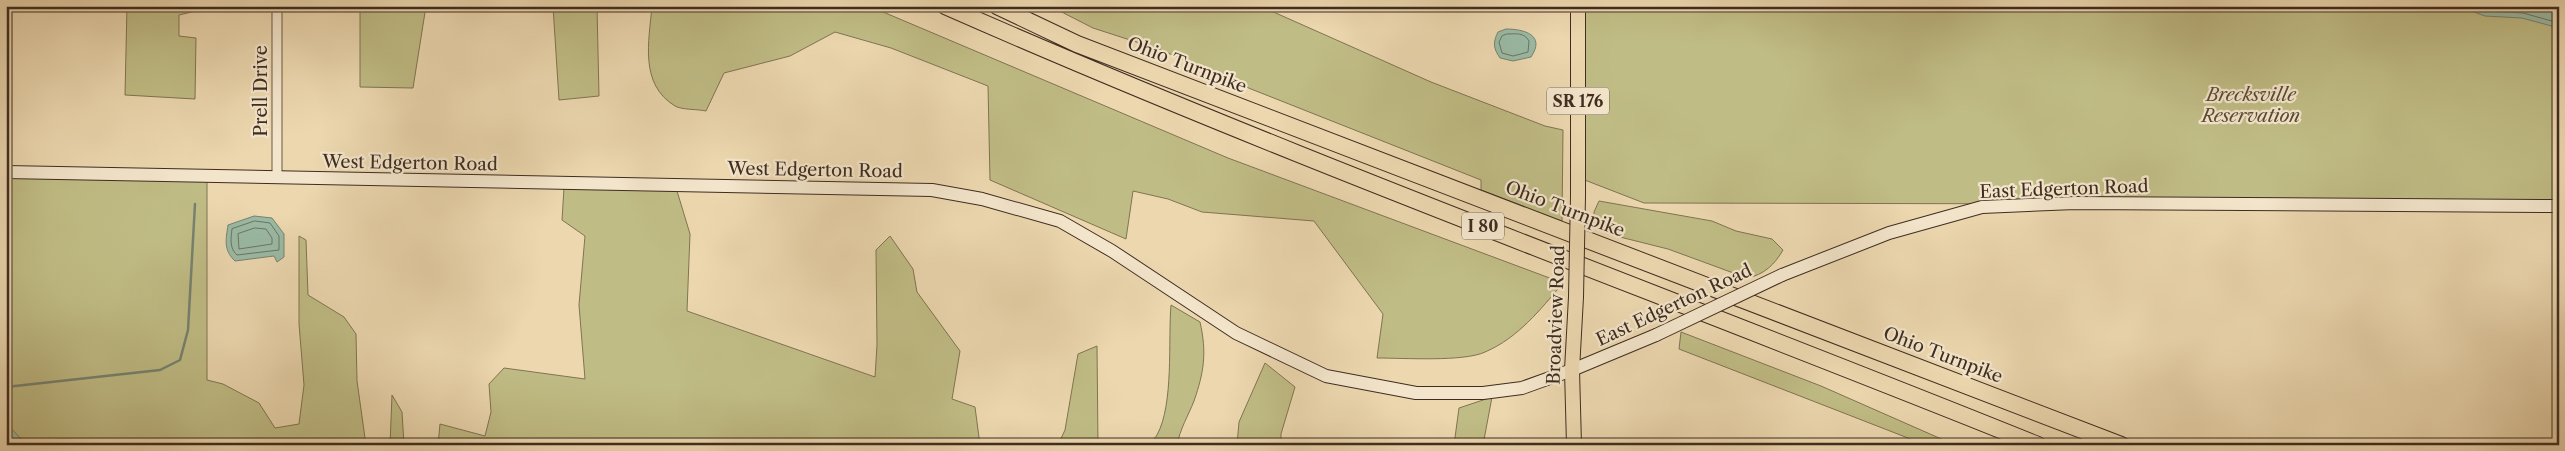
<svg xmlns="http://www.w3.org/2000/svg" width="2565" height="451" viewBox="0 0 2565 451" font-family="'Libre Caslon Text',serif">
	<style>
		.green { fill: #c0bc85; stroke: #807453 }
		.water { fill: #9abaa5; stroke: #768270 }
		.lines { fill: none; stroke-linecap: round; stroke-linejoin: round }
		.shore { stroke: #6c7463; stroke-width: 1 }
		.stream { stroke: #768270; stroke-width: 2.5 }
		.street-casing { stroke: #6a5844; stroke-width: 11 }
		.secondary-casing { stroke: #3f2d21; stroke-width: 14 }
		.primary-casing { stroke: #3f2d21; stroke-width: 16 }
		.highway-casing { stroke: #3f2d21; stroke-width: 18 }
		.street { stroke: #f3e5cb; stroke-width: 9 }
		.secondary { stroke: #f3e5cb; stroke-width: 12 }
		.primary { stroke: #ecd7af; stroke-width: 14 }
		.highway { stroke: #ecd7af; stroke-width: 16 }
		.secondary-bridge-casing { stroke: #3f2d21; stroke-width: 14; stroke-linecap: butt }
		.primary-bridge-casing { stroke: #3f2d21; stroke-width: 16; stroke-linecap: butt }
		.secondary-bridge { stroke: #f3e5cb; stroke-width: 12 }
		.primary-bridge { stroke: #ecd7af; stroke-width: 14 }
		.labels { text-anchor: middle; stroke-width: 4.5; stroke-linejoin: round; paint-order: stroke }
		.shield { fill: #f3e5cb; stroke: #756454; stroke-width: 1 }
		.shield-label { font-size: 16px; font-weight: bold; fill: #3f2d21 }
		.street-label { font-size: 18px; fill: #3f2d21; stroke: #f3e5cb }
		.park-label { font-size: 18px; font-style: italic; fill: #594a35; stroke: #f3e5cb }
	</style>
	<rect width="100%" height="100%" fill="#ecd7af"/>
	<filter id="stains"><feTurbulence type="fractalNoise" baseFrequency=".004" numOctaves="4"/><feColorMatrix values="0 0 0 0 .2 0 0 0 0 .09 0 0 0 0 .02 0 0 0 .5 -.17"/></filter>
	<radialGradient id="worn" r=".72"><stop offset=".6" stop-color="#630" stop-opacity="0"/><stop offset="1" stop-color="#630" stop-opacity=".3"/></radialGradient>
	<!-- green -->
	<path class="green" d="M127 6H199L200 10 179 15V36L196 38 195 99 125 95Z
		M360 6H426L413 88 360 87Z
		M553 6H597L599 96 559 100Z
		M652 6H869L1228 158 1563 283C1540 310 1518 338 1485 352 1464 362 1403 358 1377 358L1383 314 1314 221 1202 212 1168 199 1133 191 1126 239 990 180 988 86 891 48 835 32 790 56 724 73 706 111C697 109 682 110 675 106 639 84 649 41 652 6Z
		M1050 6H1260L1431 82 1545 126 1563 130 1562 221 1481 190V180L1251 89 1161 50 1093 28Z
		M1578 6H2559V205L1644 203 1577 177Z
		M6 177 207 179V380L223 384 259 403 275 428 299 424 304 385 299 324V236L306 240 308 295 344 317 356 334 357 381 366 445H6Z
		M564 188 677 191 690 234 687 311 875 377 877 345 876 250 890 236 913 269 917 292 960 351 952 399 975 407 980 445H438L440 424 485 436 491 412 489 384 504 368 585 379 579 305 585 236 562 220Z
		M1599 201 1712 221 1736 231 1772 239 1783 250C1775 264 1764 275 1747 278L1668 249 1620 237 1595 225 1594 212Z
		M1171 305 1200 322C1207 353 1204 372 1194 401 1188 416 1180 429 1177 445H1146C1150 442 1155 439 1157 435 1174 404 1168 340 1171 305Z
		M1681 332 1821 386 1955 445H1926L1679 349Z
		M1097 346 1098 445H1058L1065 430 1078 354Z
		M1265 363 1295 387 1281 434V445H1237L1239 422Z
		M392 395 402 412 404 445H390Z
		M1492 397 1483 445H1454L1459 408Z"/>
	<!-- water -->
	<path class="water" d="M2470 6H2559V28L2522 18 2485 16 2474 12Z
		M1506 29C1524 29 1546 35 1531 57L1513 61 1500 58C1493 48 1493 42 1498 32Z
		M254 216 272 218 284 234V257L277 262 274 256 235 261C223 250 226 239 228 225Z
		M6 423 26 444C51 442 64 433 90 445H6Z"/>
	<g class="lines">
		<!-- shore -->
		<path class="shore" d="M2476 6 2486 11 2523 13 2559 23
			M1507 34C1516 34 1524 32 1529 41L1528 52 1513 56 1502 53 1499 42 1502 36Z
			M255 221 270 223 279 236V250L237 255C229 248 231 238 232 229Z
			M255 228 266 229 272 238V244L239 249 238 234Z"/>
		<!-- stream -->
		<path class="stream" d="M6 387 160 370 180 360 188 330 195 204"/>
		<defs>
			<path id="street" d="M277 176V6"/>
			<path id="secondary" d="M6 172 932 190 982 199 1060 221 1112 251 1236 333 1326 376 1416 393H1483L1522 388 1572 370 1656 335
				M1782 275 1889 233 1982 207 2075 203 2559 206"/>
			<path id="primary" d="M1578 6V196
				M1574 445 1572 370 1576 297"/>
			<path id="highway" d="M945 6C1304 164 1674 298 2038 445
				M997 6 1077 44 2121 445"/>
		</defs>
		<!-- street casing -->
		<use href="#street" class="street-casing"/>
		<!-- secondary casing -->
		<use href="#secondary" class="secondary-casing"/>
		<!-- primary casing -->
		<use href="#primary" class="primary-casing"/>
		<!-- highway casing -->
		<use href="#highway" class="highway-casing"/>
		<!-- street -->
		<use href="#street" class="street"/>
		<!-- secondary -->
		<use href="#secondary" class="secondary"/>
		<!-- primary -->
		<use href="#primary" class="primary"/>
		<!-- highway -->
		<use href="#highway" class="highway"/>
		<defs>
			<path id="secondary-bridge" d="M1656 335 1782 275"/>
			<path id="primary-bridge" d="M1576 297 1578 196"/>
		</defs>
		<!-- secondary-bridge casing -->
		<use href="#secondary-bridge" class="secondary-bridge-casing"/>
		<!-- primary-bridge casing -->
		<use href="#primary-bridge" class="primary-bridge-casing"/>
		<!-- secondary-bridge -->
		<use href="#secondary-bridge" class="secondary-bridge"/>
		<!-- primary-bridge -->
		<use href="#primary-bridge" class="primary-bridge"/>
	</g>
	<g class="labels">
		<!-- shield labels -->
		<g class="shield">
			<rect x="1547" y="87.5" width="62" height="27" rx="4"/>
			<rect x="1462" y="212.5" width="42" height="27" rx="4"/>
		</g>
		<g class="shield-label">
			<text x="1578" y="107">SR 176</text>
			<text x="1483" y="232">I 80</text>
		</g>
		<!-- street labels -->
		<g class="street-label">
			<text transform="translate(1187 65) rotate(21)" y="6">Ohio Turnpike</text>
			<text transform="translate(261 91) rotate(-90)" y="6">Prell Drive</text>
			<text transform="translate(410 163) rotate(1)" y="6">West Edgerton Road</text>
			<text transform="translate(815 170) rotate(1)" y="6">West Edgerton Road</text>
			<text transform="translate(2064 189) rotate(-2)" y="6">East Edgerton Road</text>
			<text transform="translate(1565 209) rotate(21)" y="6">Ohio Turnpike</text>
			<text transform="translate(1674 305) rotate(-25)" y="6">East Edgerton Road</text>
			<text transform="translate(1556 315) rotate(-88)" y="6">Broadview Road</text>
			<text transform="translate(1943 355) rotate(21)" y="6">Ohio Turnpike</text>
		</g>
		<!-- park labels -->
		<g class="park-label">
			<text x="2251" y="101">Brecksville<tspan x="2251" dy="21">Reservation</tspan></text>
		</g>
	</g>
	<!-- margin -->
	<rect width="2565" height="451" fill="none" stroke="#ecd7af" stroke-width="25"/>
	<rect x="8" y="8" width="2550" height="436" fill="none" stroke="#3f2d21" stroke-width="2.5"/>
	<rect x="12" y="12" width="2540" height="426" fill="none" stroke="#3f2d21"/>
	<rect width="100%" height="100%" filter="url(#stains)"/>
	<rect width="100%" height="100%" fill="url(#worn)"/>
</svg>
